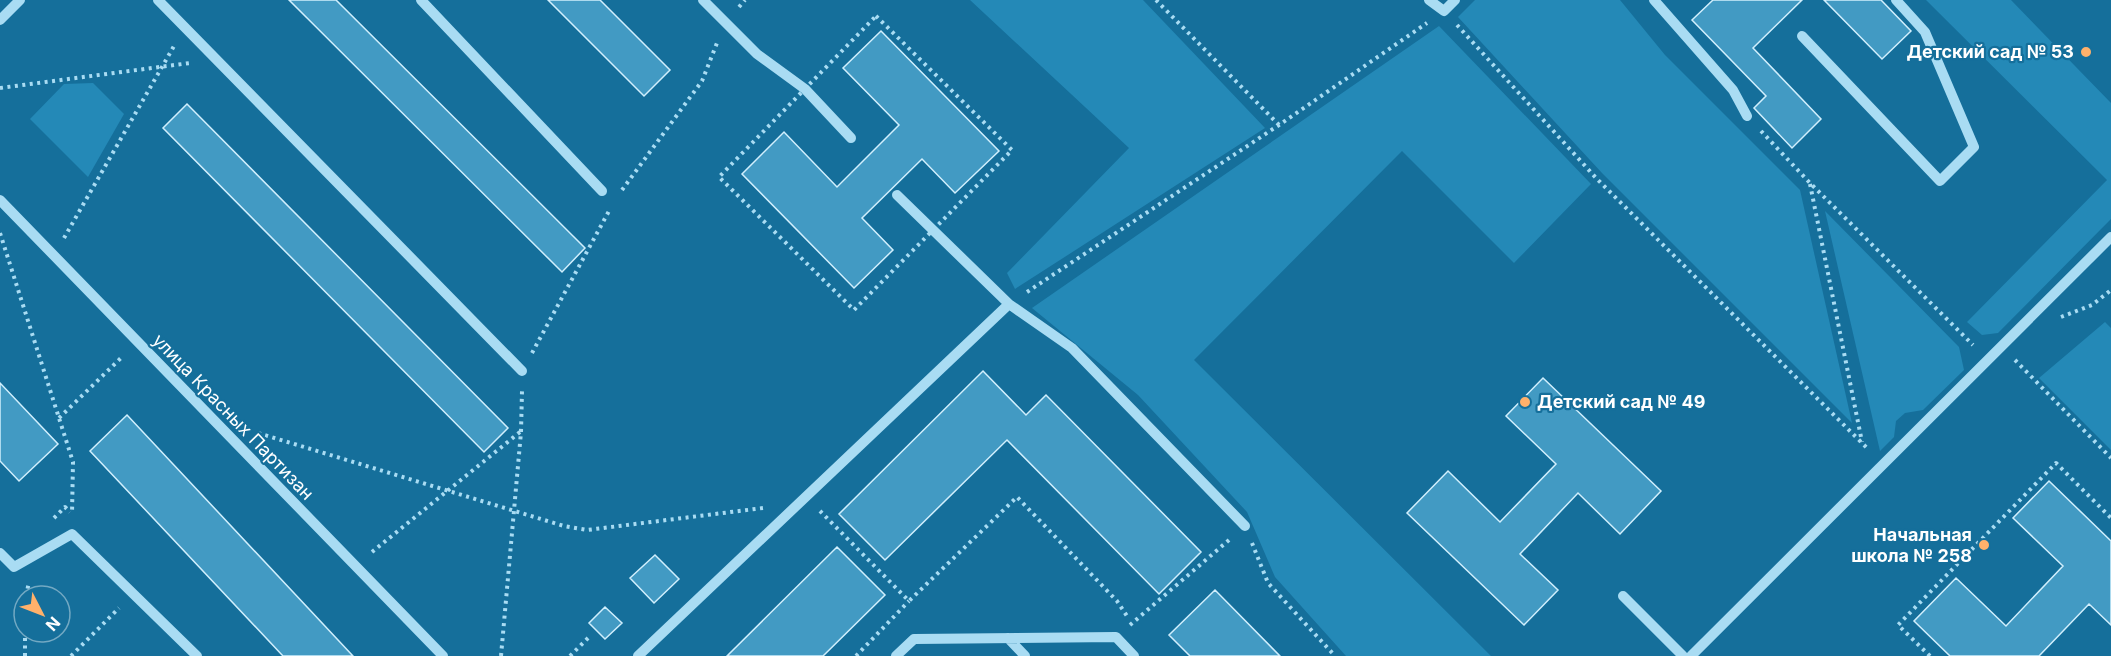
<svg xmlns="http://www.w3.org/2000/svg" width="2111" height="656" viewBox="0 0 2111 656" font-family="Inter,sans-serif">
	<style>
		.green { fill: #2489b7 }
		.building { fill: #429ac3; stroke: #d1effd; stroke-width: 1.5 }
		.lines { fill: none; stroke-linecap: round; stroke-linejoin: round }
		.path { stroke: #a9dcf3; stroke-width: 4; stroke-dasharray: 3 4.5; stroke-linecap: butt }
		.minor { stroke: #a9dcf3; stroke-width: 10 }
		.poi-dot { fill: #ffb16b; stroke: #156f9b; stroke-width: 2 }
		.labels { text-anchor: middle; stroke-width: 4.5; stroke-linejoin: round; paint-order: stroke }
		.poi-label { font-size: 18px; font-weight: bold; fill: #fff; stroke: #156f9b; text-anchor: end }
		.street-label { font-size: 18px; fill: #fff; stroke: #156f9b }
	</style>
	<rect width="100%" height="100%" fill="#156f9b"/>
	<!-- green -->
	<path class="green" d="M970 0H1143L1265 128 1015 289 1007 273 1129 148Z
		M1475 0H1620L1665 55 1800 190 1852 423 1602 173 1458 17Z
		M1926 0H2011L2111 103V219L1998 333 1982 335 1967 322 2107 180Z
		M1439 26 1591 184 1514 263 1402 151 1194 360 1491 656H1346L1275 577 1247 512 1138 395 1032 308Z
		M93 83 124 114 88 177 30 119 64 84Z
		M1825 211 1959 347 1964 370 1923 410 1905 413 1896 421 1894 437 1880 451Z
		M2105 322 2111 328V450L2039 378Z"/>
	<!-- building -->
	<path class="building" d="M289 0H336L585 248 562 272Z
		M548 0H600L670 70 644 96Z
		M1713 0H1802L1753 48 1821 119 1792 148 1754 108 1766 96 1692 20Z
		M1824 0H1881L1911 31 1882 59Z
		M881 31 999 151 955 193 922 159 862 218 893 250 854 288 742 174 784 132 837 187 899 125 843 68Z
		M187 104 508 428 484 452 163 128Z
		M983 371 1026 415 1046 395 1201 552 1159 594 1007 440 885 560 839 514Z
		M1543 378 1661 491 1620 534 1578 493 1520 554 1558 590 1524 625 1407 513 1448 471 1500 522 1556 464 1506 416Z
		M0 383 58 444 19 481 0 461Z
		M127 415 353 656H283L90 451Z
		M2049 481 2111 541V625L2089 604 2039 656H1950L1914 621 1956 578 2006 626 2063 566 2013 518Z
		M837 547 885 595 823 656H727Z
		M655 555 679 579 654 603 630 578Z
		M1215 590 1280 656H1190L1169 635Z
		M605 607 622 623 605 639 589 623Z"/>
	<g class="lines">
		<!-- path -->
		<path class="path" d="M1156 0 1279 125
			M739 7 745 0
			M876 16 1012 150 854 310 719 177Z
			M1457 25 1597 179 1869 450
			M0 88 190 63
			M1761 131 1809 182 1973 345
			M1810 184 1862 442
			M622 190 702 81 717 43
			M0 233 73 462 72 514
			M64 238 174 46
			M1027 292 1279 125 1427 23
			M2061 317 2092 305 2111 290
			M532 353 609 211
			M2015 360 2111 458
			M59 418 123 356
			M258 433 564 526 587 530 763 508
			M820 511 909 601 1017 497 1117 601 1129 619
			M54 518 65 507 70 512
			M1252 543 1268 583 1335 656
			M372 552 520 432
			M26 596 29 582
			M1130 625 1229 540
			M25 656V632
			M71 656 119 608
			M501 656 521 432 522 391
			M570 656 589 637
			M856 656 909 601
			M1930 656 1898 625 2056 463 2111 518"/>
		<!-- minor -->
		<path class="minor" d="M158 0 522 371
			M421 0 602 191
			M703 0 757 54 805 89 851 138
			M1429 0 1444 11 1455 0
			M1654 0 1733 90 1747 116
			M0 20 20 0
			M1802 36 1940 181 1974 147 1925 32 1896 0
			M897 195 1009 304 1072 348 1245 526
			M0 200 443 656
			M0 553 14 567 72 534 197 656
			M1623 596 1683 656
			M1008 638 1025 656
			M638 656 1009 304
			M896 656 914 639 1116 637 1134 656
			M1691 656 2111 237"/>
	</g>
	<!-- markers -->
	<g class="poi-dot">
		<circle cx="2086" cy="52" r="6"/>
		<circle cx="1525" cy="402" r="6"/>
		<circle cx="1984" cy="545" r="6"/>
	</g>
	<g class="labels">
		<!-- poi labels -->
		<g class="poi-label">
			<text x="2074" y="58">Детский сад № 53</text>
			<text x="1537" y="408" text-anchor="start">Детский сад № 49</text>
			<text x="1972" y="541">Начальная<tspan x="1972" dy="21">школа № 258</tspan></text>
		</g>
		<!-- street labels -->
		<g class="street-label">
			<text transform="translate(233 417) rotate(46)" y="6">улица Красных Партизан</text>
		</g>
	</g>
	<!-- north arrow -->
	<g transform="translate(42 614) rotate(132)"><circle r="28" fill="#156f9b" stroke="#73a9c3" stroke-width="1.5"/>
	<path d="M0-4.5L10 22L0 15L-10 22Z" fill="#ffb16b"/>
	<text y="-9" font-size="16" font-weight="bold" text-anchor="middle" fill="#ffffff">N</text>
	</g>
</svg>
